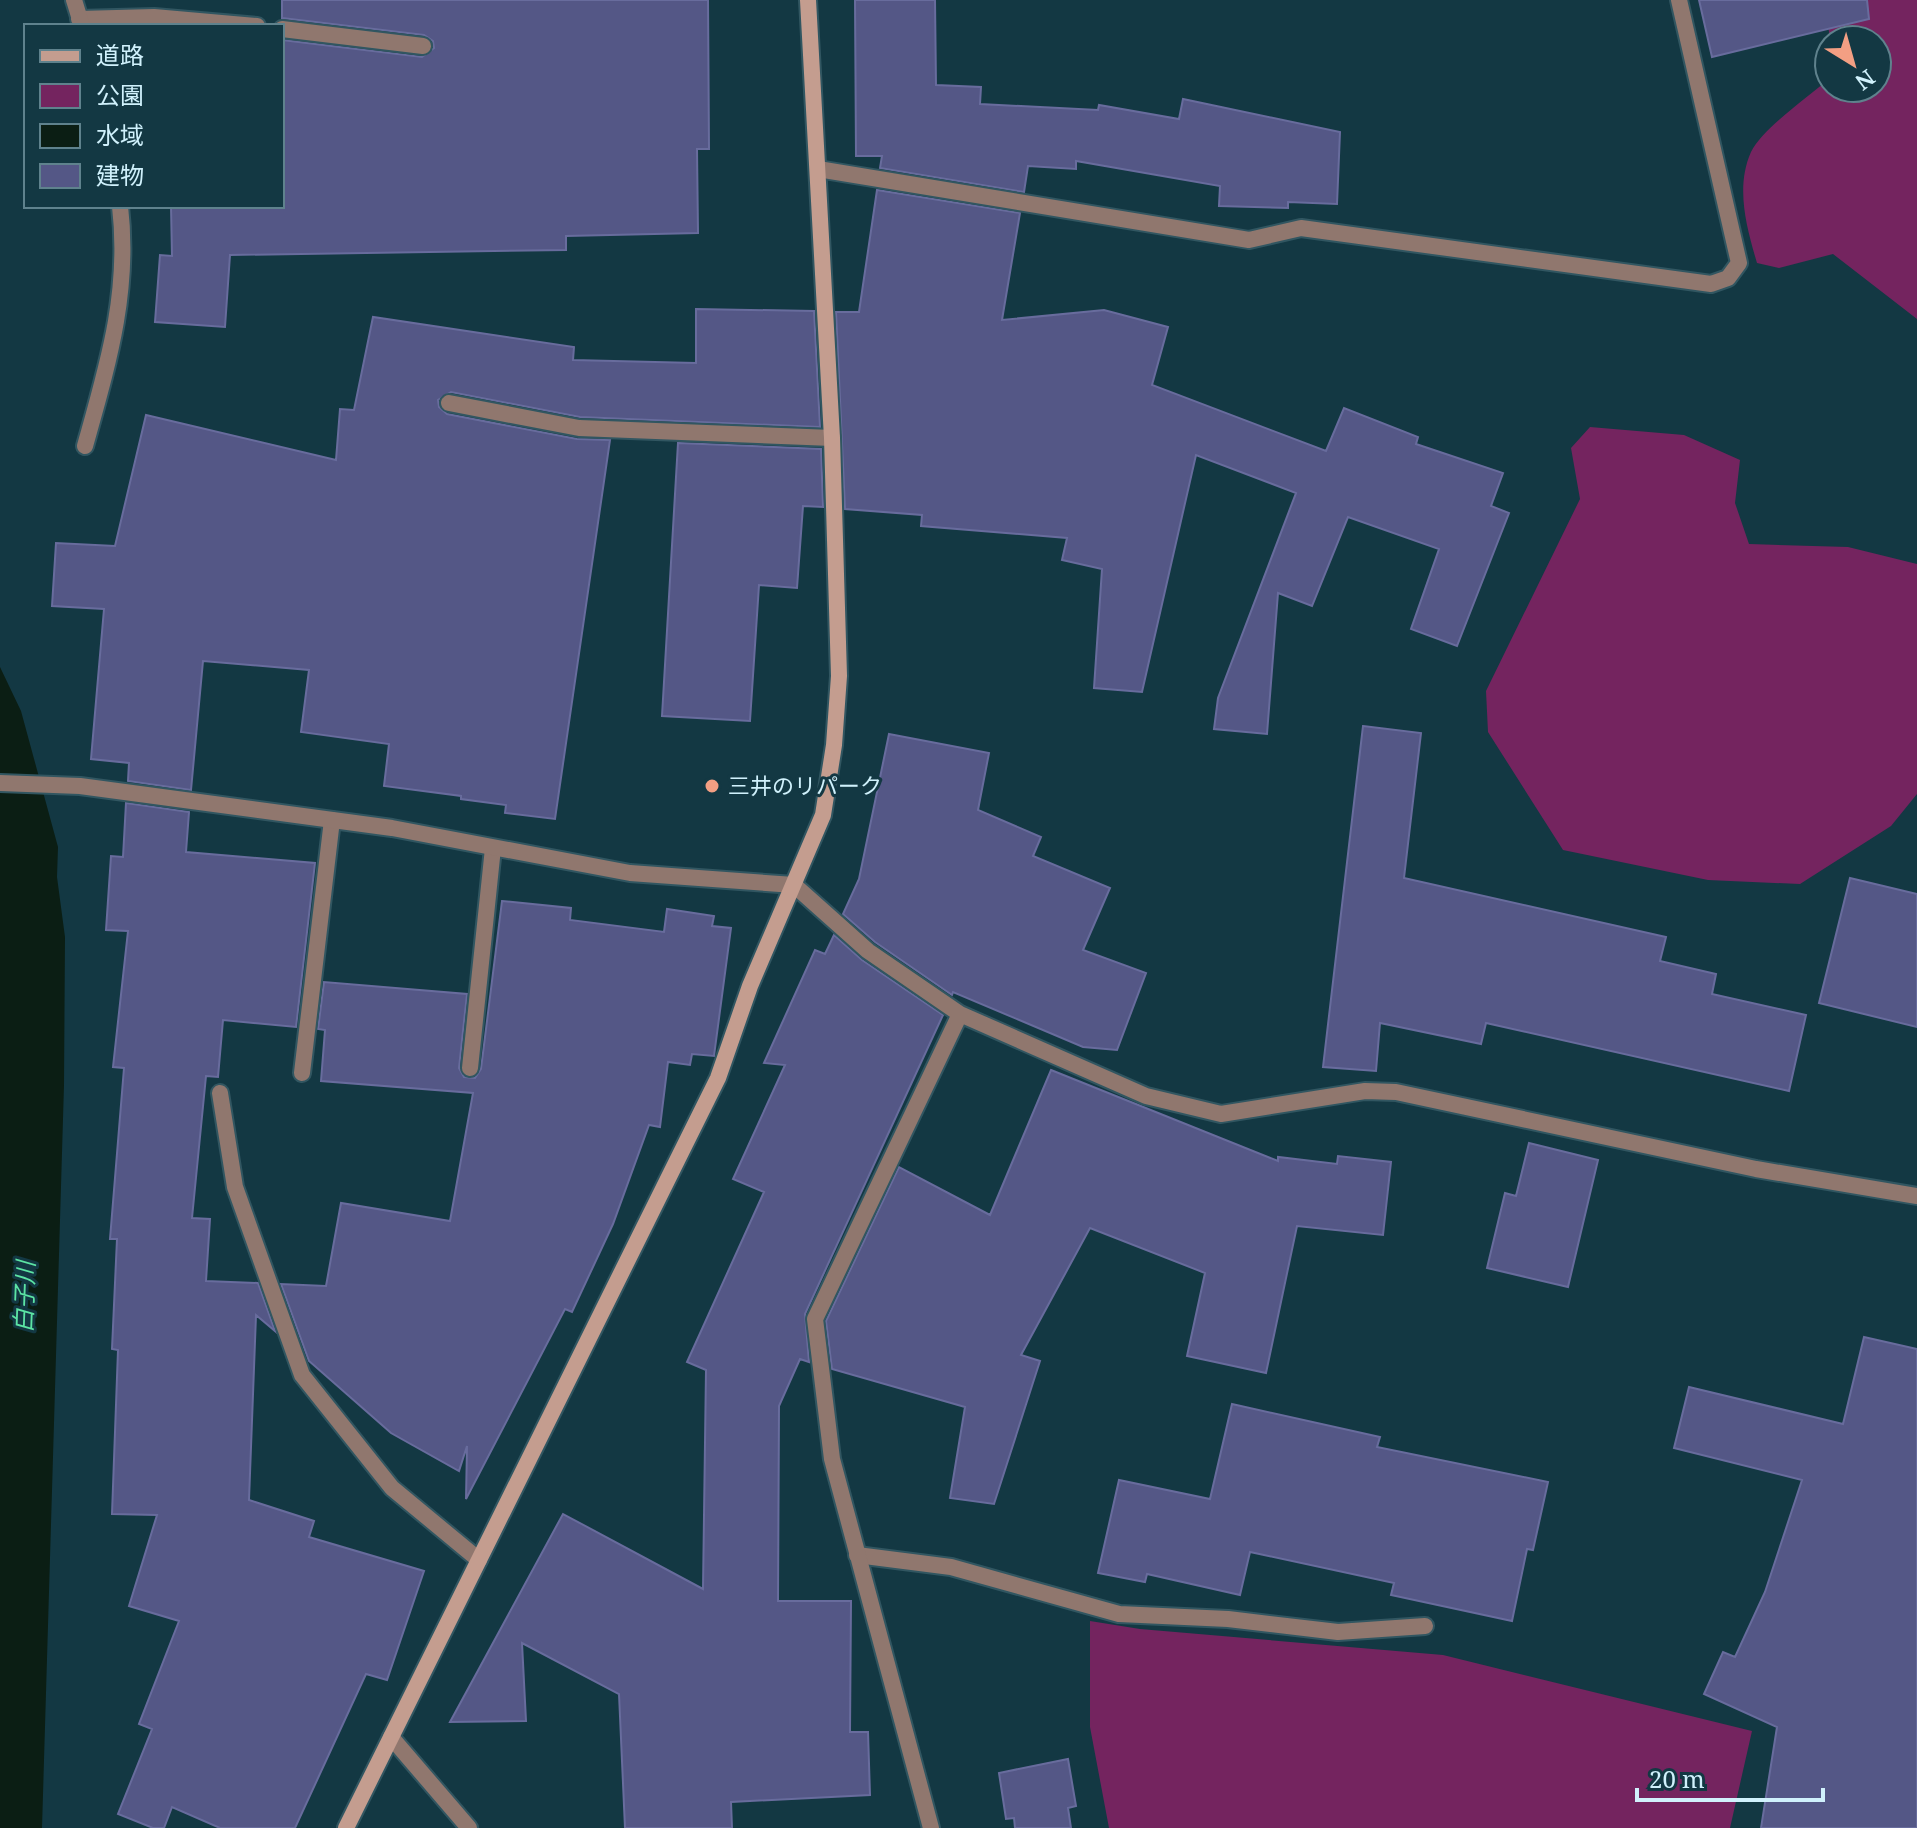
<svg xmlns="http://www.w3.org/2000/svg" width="1917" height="1828" viewBox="0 0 1917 1828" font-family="'Noto Serif','Noto Sans JP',serif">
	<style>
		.green { fill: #74245f }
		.water { fill: #0b1e14 }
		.building { fill: #545786; stroke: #686c9d; stroke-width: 2 }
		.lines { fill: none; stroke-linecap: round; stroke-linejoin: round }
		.lane-casing { stroke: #315661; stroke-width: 20 }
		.street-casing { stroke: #315661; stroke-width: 20 }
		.secondary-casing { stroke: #315661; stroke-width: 20 }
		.lane { stroke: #90776e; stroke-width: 16 }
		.street { stroke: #90776e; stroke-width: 16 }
		.secondary { stroke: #c49d8f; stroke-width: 16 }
		.poi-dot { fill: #f39f83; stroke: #133843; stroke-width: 3 }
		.labels { text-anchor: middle; stroke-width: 6; stroke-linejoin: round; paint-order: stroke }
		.poi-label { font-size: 22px; fill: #d0f1fc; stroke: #133843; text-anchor: start }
		.water-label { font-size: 24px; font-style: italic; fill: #5ce4a4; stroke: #133843 }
	</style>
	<rect width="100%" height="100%" fill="#133843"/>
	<!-- green -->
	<path class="green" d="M1825 0H1917V319L1833 254 1779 268 1757 263C1747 229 1735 188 1751 152 1762 129 1808 97 1829 79V88H1877V40H1830Z
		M1590 427 1684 435 1740 460 1735 503 1749 544 1848 547 1917 564V794L1891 826 1800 884 1708 880 1563 850 1488 732 1486 691 1580 499 1571 448Z
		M1090 1621 1140 1629 1443 1655 1752 1731 1730 1828H1109L1090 1727Z"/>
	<!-- water -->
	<path class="water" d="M0 667 21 711 58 847 57 877 65 937 64 1085 42 1828H0Z"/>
	<!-- building -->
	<path class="building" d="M282 0H708L709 149H697L698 233 566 236V250L230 255 225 327 155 322 160 255 172 256 171 206H282V40L422 57 434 48 433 41 424 35 282 18Z
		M855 0H935L936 85 981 87 980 104 1098 110 1099 105 1179 119 1183 99 1340 132 1337 204 1288 202V208L1219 206 1220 186 1076 161V169L1028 166 1024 192 880 168 882 156H856Z
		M1699 0H1867L1869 19 1712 57Z
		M877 190 1020 213 1002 320 1104 310 1168 327 1152 385 1326 451 1344 408 1418 437 1416 444 1503 473 1491 506 1509 513 1457 646 1411 629 1439 549 1348 517 1312 606 1278 593 1267 734 1214 729 1218 698 1296 493 1196 455 1142 692 1094 688 1102 569 1062 560 1067 538 921 526 922 515 845 509 836 312H859Z
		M696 309 814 311 820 427 580 417 451 392 438 400 439 407 447 414 577 439 610 440 555 819 505 813 506 805 461 799V796L384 786 389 744 301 732 309 670 203 661 191 790 128 781 129 763 91 759 104 609 52 606 56 543 115 546 146 415 336 460 340 409 354 410 373 317 574 347 573 360 696 363Z
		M678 443 821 449 823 507 803 506 797 588 759 585 750 721 662 716Z
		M1363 726 1421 733 1404 878 1666 937 1660 961 1716 974 1712 994 1806 1015 1789 1091 1486 1023 1481 1044 1380 1023 1376 1071 1323 1067Z
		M889 734 989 753 978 810 1041 837 1033 856 1110 888 1083 950 1146 973 1117 1050 1083 1047 953 992 952 995 875 942 843 914 859 879Z
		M126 803 189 812 186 852 315 863 296 1027 223 1020 218 1077 206 1076 192 1218 210 1219 206 1281 258 1283 275 1331 256 1315 249 1500 314 1521 309 1537 424 1571 387 1680 366 1674 295 1828H220L172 1807 164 1828H153L118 1814 152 1729 139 1724 179 1621 129 1606 157 1515 112 1514 118 1350 112 1349 117 1239H110L124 1068 113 1067 128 931 106 930 111 856 123 857Z
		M1850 878 1917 894V1027L1819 1003Z
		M502 901 571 908 570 920 664 932 667 909 714 916 712 926 731 928 714 1056 692 1054 690 1065 668 1062 660 1127 649 1125 613 1224 572 1312 565 1309 466 1499 467 1446 459 1471 391 1433 309 1361 281 1284 326 1286 341 1203 450 1221 473 1093 321 1081 325 1030 318 1029 324 982 467 994 459 1068 464 1077 475 1078 481 1069Z
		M834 935 862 960 943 1015 805 1314 809 1362 800 1359 779 1406 778 1601H851L850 1732H868L870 1795 731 1802 732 1828H625L619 1694 522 1643 526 1721 450 1722 563 1514 703 1589 706 1370 687 1362 764 1192 733 1179 785 1065 764 1063 815 950 825 954Z
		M1051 1070 1278 1161V1157L1337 1164 1338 1156 1391 1162 1383 1235 1297 1226 1266 1373 1187 1356 1205 1273 1090 1228 1021 1355 1040 1361 994 1504 950 1498 965 1407 832 1369 826 1321 899 1167 990 1215Z
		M1529 1143 1598 1160 1568 1287 1487 1268 1505 1193 1516 1196Z
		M1864 1337 1917 1349V1828H1761L1777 1727 1704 1694 1723 1652 1735 1657 1765 1592 1802 1480 1674 1448 1689 1387 1843 1424Z
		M1232 1404 1380 1437 1377 1447 1548 1482 1533 1550 1527 1549 1512 1621 1391 1595 1394 1583 1250 1552 1240 1595 1147 1574 1145 1582 1098 1573 1119 1480 1210 1499Z
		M1068 1759 1076 1806 1068 1808 1071 1828H1015L1014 1818 1006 1819 999 1773Z"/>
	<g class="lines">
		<defs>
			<path id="lane" d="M79 19 154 17 257 26
				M282 29 423 46
				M818 169 1249 240 1301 228 1711 284 1728 278 1739 263 1679 0
				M449 403 579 428 832 438
				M470 1068 493 848
				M302 1073 332 820
				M220 1093 235 1187 302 1375 392 1488 479 1560
				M857 1555 951 1567 1119 1614 1228 1619 1338 1632 1425 1626"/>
			<path id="street" d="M74 0 82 26
				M85 446C108 364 130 292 120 206
				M0 783 80 786 392 828 630 873 794 885 868 951 960 1014 1146 1096 1221 1114 1365 1091 1396 1092 1756 1169 1917 1196
				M391 1737 469 1828
				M931 1828 832 1459 815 1319 960 1014"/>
			<path id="secondary" d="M346 1828 718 1078 750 986 823 815 834 745 839 676 832 438 808 0"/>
		</defs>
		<!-- lane casing -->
		<use href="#lane" class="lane-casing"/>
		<!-- street casing -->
		<use href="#street" class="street-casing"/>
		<!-- secondary casing -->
		<use href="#secondary" class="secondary-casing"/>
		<!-- lane -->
		<use href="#lane" class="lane"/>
		<!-- street -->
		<use href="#street" class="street"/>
		<!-- secondary -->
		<use href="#secondary" class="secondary"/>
	</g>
	<!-- markers -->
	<circle class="poi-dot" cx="712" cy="786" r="8"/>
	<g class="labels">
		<!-- poi labels -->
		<g class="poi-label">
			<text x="728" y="794">三井のリパーク</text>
		</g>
		<!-- water labels -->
		<g class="water-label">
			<text transform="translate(25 1297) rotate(-88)" y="8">白子川</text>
		</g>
	</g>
	<!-- legend -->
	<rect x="24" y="24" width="260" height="184" fill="#133843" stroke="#5f828d" stroke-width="2"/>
	<rect x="40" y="50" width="40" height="12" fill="#c49d8f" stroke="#5f828d" stroke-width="2"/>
	<text x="96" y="64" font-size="24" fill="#d0f1fc">道路</text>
	<rect x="40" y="84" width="40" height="24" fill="#74245f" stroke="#5f828d" stroke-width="2"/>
	<text x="96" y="104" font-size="24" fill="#d0f1fc">公園</text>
	<rect x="40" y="124" width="40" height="24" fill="#0b1e14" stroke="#5f828d" stroke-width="2"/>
	<text x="96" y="144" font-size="24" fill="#d0f1fc">水域</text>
	<rect x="40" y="164" width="40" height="24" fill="#545786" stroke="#5f828d" stroke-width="2"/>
	<text x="96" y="184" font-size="24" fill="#d0f1fc">建物</text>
	<!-- north arrow -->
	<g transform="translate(1853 64) rotate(143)"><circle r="38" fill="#133843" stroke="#5f828d" stroke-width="2"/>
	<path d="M0-6L14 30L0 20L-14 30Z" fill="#f39f83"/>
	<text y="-12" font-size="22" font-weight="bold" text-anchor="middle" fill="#d0f1fc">N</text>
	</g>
	<!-- scale -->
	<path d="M1637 1788v12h186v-12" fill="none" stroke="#d0f1fc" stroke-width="4"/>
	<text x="1649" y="1788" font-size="24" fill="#d0f1fc" stroke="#133843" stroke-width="6" paint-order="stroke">20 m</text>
</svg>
